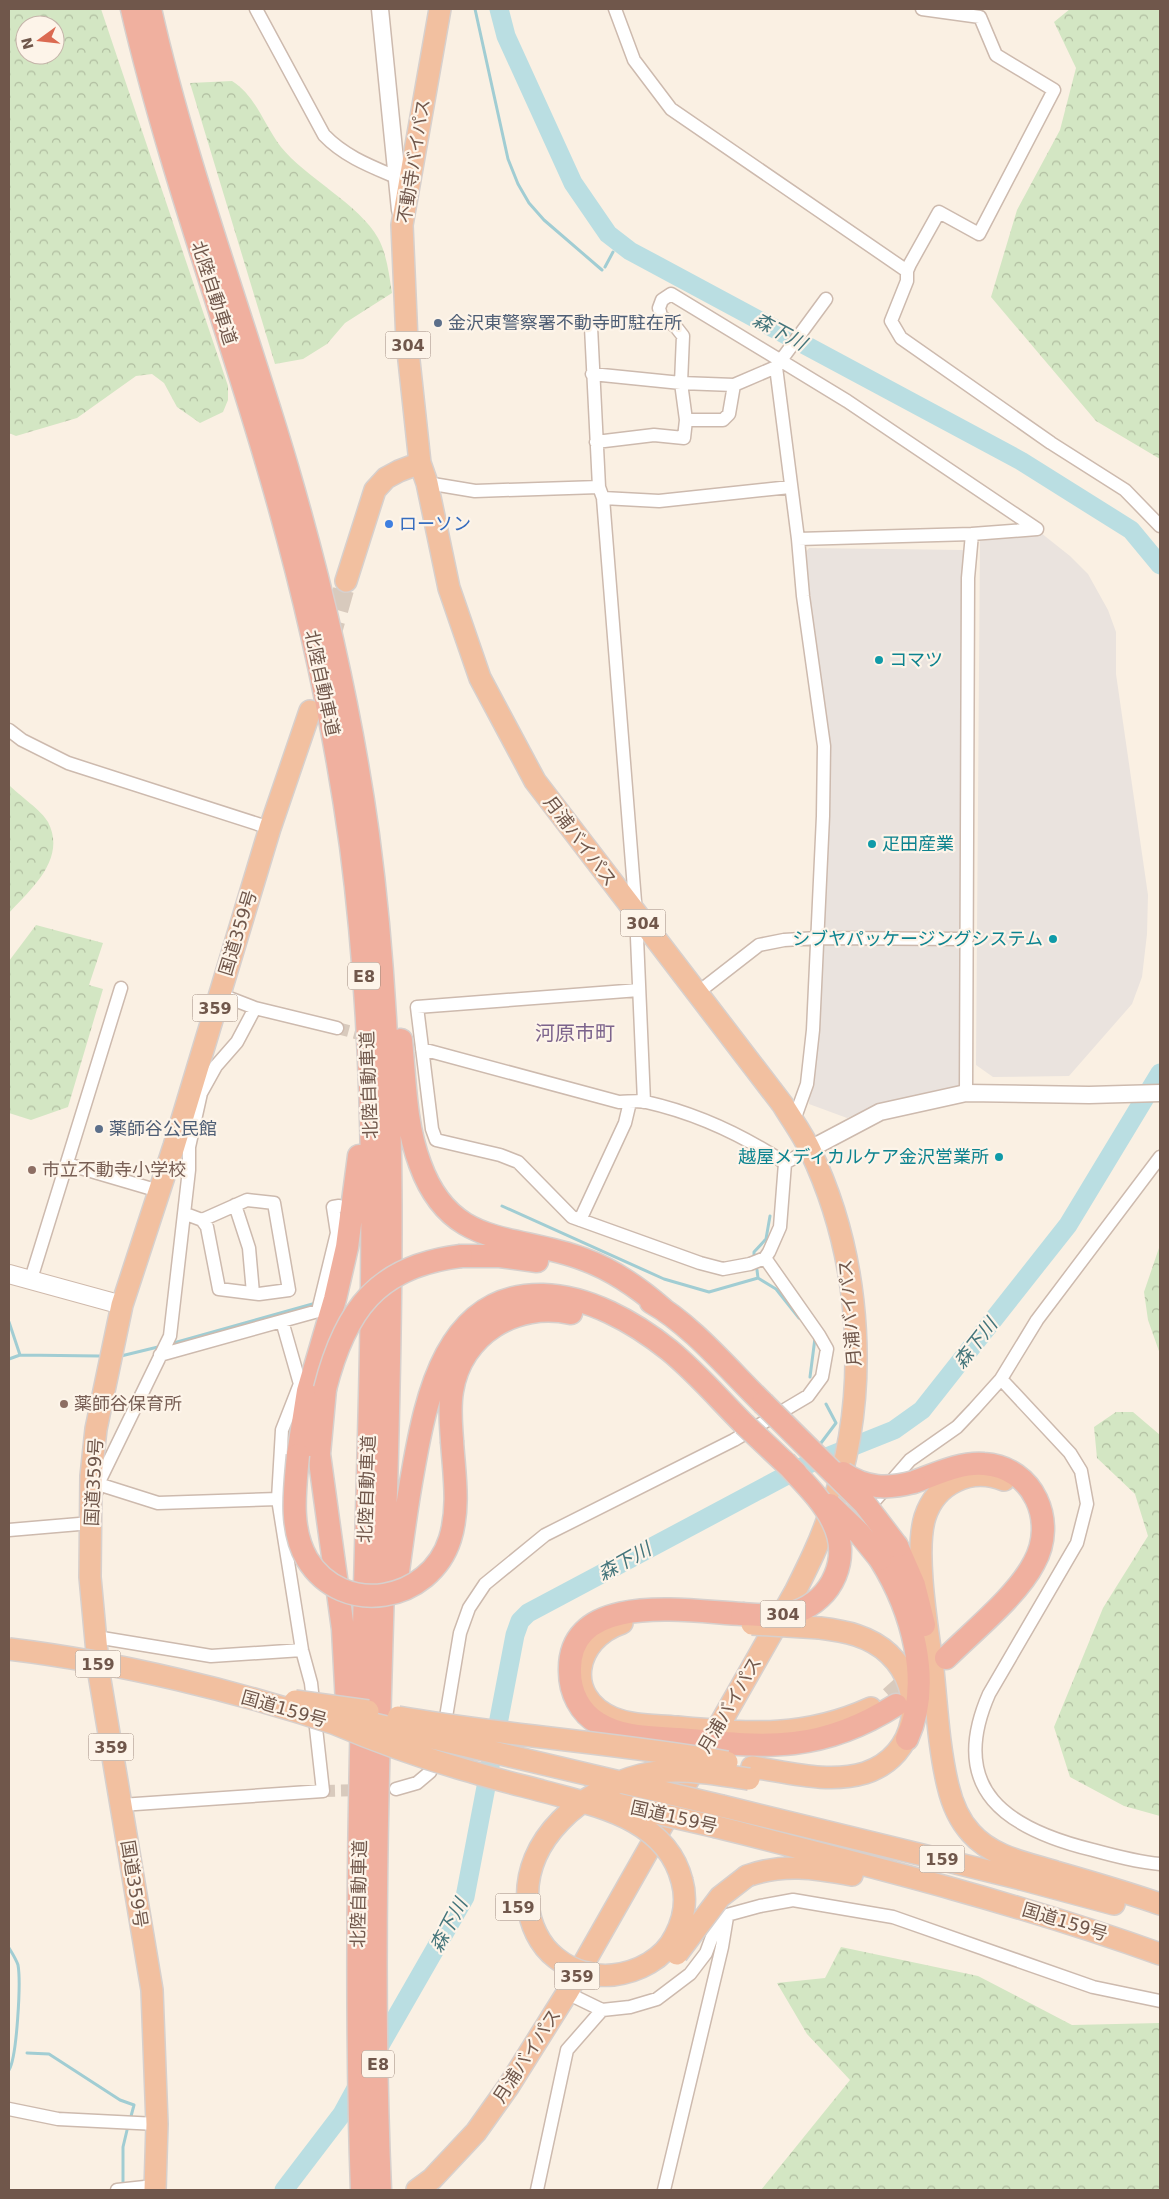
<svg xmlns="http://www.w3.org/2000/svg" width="1169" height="2199" viewBox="0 0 1169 2199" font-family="'DejaVu Sans','Noto Sans JP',sans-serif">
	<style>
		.industrial { fill: #eae3de }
		.forest { fill: url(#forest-crowns); fill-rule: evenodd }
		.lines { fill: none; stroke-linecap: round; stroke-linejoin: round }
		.stream { stroke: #a1cdd3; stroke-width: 3 }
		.river { stroke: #badee2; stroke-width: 19 }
		.minor-tunnel { stroke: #d8cabd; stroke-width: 12; stroke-dasharray: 12 6; stroke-linecap: butt }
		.trunk-tunnel { stroke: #d8cabd; stroke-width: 21; stroke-dasharray: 21 11; stroke-linecap: butt }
		.minor-casing { stroke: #cdbaae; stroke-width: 15 }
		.tertiary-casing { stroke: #cdbaae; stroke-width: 19 }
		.secondary-casing { stroke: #cfb9ab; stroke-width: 20 }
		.trunk-casing { stroke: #d7d0cd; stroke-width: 24 }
		.motorway-casing { stroke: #d7d0cd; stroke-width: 25 }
		.minor { stroke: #fff; stroke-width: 12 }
		.tertiary { stroke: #fff; stroke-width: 16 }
		.secondary { stroke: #fff; stroke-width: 18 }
		.trunk { stroke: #f2c0a0; stroke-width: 21 }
		.motorway { stroke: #f0b09f; stroke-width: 22 }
		.trunk-bridge-casing { stroke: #d7d0cd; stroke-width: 24; stroke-linecap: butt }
		.motorway-bridge-casing { stroke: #d7d0cd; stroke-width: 25; stroke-linecap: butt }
		.trunk-bridge { stroke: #f2c0a0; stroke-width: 21 }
		.motorway-bridge { stroke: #f0b09f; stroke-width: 22 }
		.service-dot { fill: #5c6f8a; stroke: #fdf4e9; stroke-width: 2 }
		.shop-dot { fill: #3f7fe0; stroke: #fdf4e9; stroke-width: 2 }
		.culture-dot { fill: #0f9aa8; stroke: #fdf4e9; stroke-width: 2 }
		.education-dot { fill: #8d6e63; stroke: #fdf4e9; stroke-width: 2 }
		.labels { text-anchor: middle; stroke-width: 4.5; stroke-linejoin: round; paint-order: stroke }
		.shield { fill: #fdf4e9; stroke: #9a867a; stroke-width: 1 }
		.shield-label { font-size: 16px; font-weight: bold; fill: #70574b }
		.street-label { font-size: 18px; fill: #70574b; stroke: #fdf4e9 }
		.service-label { font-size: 18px; fill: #4e5e75; stroke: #fdf4e9; text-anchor: start }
		.shop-label { font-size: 18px; fill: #366cbe; stroke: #fdf4e9; text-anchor: start }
		.culture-label { font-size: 18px; fill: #0d838f; stroke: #fdf4e9; text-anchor: start }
		.education-label { font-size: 18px; fill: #785e54; stroke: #fdf4e9; text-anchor: start }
		.water-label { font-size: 19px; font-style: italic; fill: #44757b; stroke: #fdf4e9 }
		.quarter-label { font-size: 20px; fill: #7c638c; stroke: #fdf4e9 }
	</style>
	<defs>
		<pattern id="forest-crowns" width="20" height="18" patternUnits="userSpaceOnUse" patternTransform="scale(1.25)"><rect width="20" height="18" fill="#d3e6c3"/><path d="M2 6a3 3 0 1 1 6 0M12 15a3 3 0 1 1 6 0" fill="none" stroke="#b0bda0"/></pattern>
	</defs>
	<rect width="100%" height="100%" fill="#faf0e3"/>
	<!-- industrial -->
	<path class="industrial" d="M1041 533 1070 556 1088 574 1108 610 1116 632V674L1148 895 1147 934 1142 977 1132 1004 1069 1076 993 1077 976 1065 980 537Z
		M809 548 964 550 962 699V954L959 1088 941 1089 891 1101 847 1118 809 1104 824 898 829 754 805 553Z"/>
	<!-- forest -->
	<path class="forest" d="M9 9H101L228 386V400L223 412 200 423 177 407 164 383 152 374 136 376 77 418 16 436 9 433ZM25 25H55V55H25Z
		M1070 9H1160V459L1096 421 991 297 1017 210 1060 130 1076 68 1054 22Z
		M232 81C256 96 264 125 281 147 305 177 360 205 378 238 387 254 389 275 392 293L345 323 327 344 303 359 275 364 190 83Z
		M9 785C19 795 42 811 48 822 67 859 31 889 9 913Z
		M36 925 103 943 89 985 103 989 68 1107 31 1120 9 1113V961Z
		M1160 1245V1354L1148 1320 1144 1292Z
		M1116 1412H1133L1160 1435V1816L1124 1806 1070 1777 1054 1727 1103 1608 1148 1536 1135 1494 1097 1458 1094 1427Z
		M841 1947 978 1976 1072 2025 1160 2023V2190H761L850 2080 807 2034 777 1983 825 1978Z"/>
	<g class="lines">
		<!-- stream -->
		<path class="stream" d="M475 9 508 159 518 184 529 203 544 220 602 270
			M605 267 613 252
			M502 1206 664 1279 709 1292 758 1278 776 1289 799 1318
			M754 1256V1252L766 1239 770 1216
			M757 1270 758 1278
			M9 1322 20 1355
			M170 1344 316 1303
			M121 1356 162 1346
			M9 1359 20 1355 99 1356
			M810 1377 815 1338
			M818 1447 836 1423 826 1404
			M9 1948C12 1953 16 1959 18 1965 21 1982 17 2057 9 2070
			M27 2053 49 2054 120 2100 134 2105 130 2120
			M123 2186V2147L128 2126"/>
		<!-- river -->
		<path class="river" d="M499 9 506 36 573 183 608 234 630 251 1021 461 1131 530 1160 565
			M375 2054 465 1897 515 1635 520 1621 528 1613 804 1466 894 1430 922 1410 1068 1225 1160 1073
			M284 2190 342 2114 360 2081"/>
		<!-- minor-tunnel -->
		<path class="minor-tunnel" d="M337 1028 371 1037
			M323 1791 365 1790"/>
		<!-- trunk-tunnel -->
		<path class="trunk-tunnel" d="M329 641 346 581
			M890 1697 920 1670"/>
		<defs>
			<path id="minor" d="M256 9 324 135C344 156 370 166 396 177
				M615 9 634 60 671 109 907 271
				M922 9 980 17 996 55 1054 90 979 234 939 212 910 264 907 271V281L891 321 901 338 1051 443 1125 490 1160 526
				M591 327 599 487
				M776 367 798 539 803 596 824 746 823 816 813 1030 807 1084 793 1123
				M592 374 681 383 734 385 776 367 826 299
				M686 420H723L729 414 734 385
				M596 442 654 435 684 438 686 420 681 383 683 336 676 327 661 316 659 308 662 300 671 294 847 401 1037 529
				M427 483 475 491 599 487 603 498 636 914 644 1102
				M603 498 659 501 790 487
				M972 534 1037 529
				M798 539 972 534 968 578 966 1093
				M9 730 22 740 68 763 270 828
				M639 990 417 1007 432 1129 436 1140 500 1155 518 1162 572 1217 700 1263 723 1269 750 1264 765 1258 769 1252 780 1227 785 1163
				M219 994 255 1008 337 1028
				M696 994 759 945 784 940 818 938 967 939
				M422 1049 619 1102C628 1102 638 1100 646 1102 695 1113 744 1136 785 1163
				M189 1147 201 1093 216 1066 237 1042 255 1008
				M785 1163 810 1149
				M67 1164 159 1191
				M235 1205 249 1248 253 1293
				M186 1214 202 1220 247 1200 274 1203 289 1290 259 1294 219 1289 207 1227 202 1220
				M580 1220 625 1123 630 1102
				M31 1279 121 988
				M160 1355 318 1311 337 1233 333 1207 339 1206
				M1001 1379 1070 1453 1081 1471 1087 1504 1077 1543 989 1694C947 1790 1007 1829 1093 1850 1115 1856 1137 1862 1160 1864
				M98 1484 158 1503 278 1499
				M97 1491 98 1484 170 1336 189 1170V1147L177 1136
				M839 1513 849 1514 860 1512 870 1506 910 1460 957 1427 974 1409 1001 1379 1037 1320 1160 1157
				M9 1530 91 1523 92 1518
				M96 1637 211 1656 302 1650
				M396 1789 417 1783 430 1772 440 1753 460 1633 469 1608 485 1584 545 1535 734 1440 808 1396 822 1377 827 1349 819 1335 765 1258
				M121 1805 323 1791 311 1683 302 1650 278 1499 282 1430 300 1384 282 1321
				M567 1993 602 2010 630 2007 657 1999 690 1974 706 1953 713 1934 727 1915 760 1906 793 1900 893 1917 1093 1987 1160 2001
				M9 2109 58 2119 157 2124
				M117 2190 154 2186
				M537 2190 567 2050 602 2010
				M664 2190 722 1947 727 1917"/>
			<path id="tertiary" d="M380 9 400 210
				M810 1149 880 1112 966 1093 1089 1095 1160 1093"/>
			<path id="secondary" d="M9 1274 122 1305"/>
			<path id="trunk" d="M346 581 375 490 386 478 399 471 420 463
				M1004 1480C971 1467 936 1483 925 1517 914 1552 928 1632 933 1670 937 1709 939 1749 948 1786 952 1803 959 1820 971 1833 992 1857 1027 1863 1056 1872 1091 1882 1126 1892 1160 1904
				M622 1623C574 1639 563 1697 613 1718 633 1726 656 1725 677 1727 748 1733 803 1739 871 1708
				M752 1767C788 1772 828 1784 865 1773 918 1756 928 1691 889 1654 870 1636 845 1631 820 1628
				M722 1806 1021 1879 1114 1904
				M717 1827C866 1865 1015 1902 1160 1954
				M747 1876C783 1863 815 1868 852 1875
				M155 2190 157 2124 152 1990 99 1674 90 1577 91 1476 96 1429 122 1305 174 1146 270 828 310 711
				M417 2190 432 2179 476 2132 508 2087 567 1993 795 1592C808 1566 821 1540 830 1512 871 1397 863 1261 810 1150 803 1135 792 1120 783 1105L535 781 480 678 449 588 427 483 420 463 407 342 402 225 440 9"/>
			<path id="motorway" d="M132 9C169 168 226 321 271 477 306 598 334 722 351 846 380 1067 373 1290 367 1512 361 1738 354 1965 362 2190
				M150 9C185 164 242 314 287 467 322 587 351 711 368 835 397 1053 392 1272 386 1490 379 1723 370 1957 380 2190
				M401 1040C405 1081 405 1124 420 1164 451 1250 514 1233 583 1259 614 1270 639 1288 663 1309
				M461 1256H500L537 1261
				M651 1302C691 1324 730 1371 763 1403
				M325 1389 319 1454 343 1629 348 1723
				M452 1441C451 1424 449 1408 452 1391 461 1334 516 1301 571 1313
				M298 1455 308 1391 335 1299 347 1247 359 1156
				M914 1482C936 1474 960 1462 984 1464 1034 1467 1057 1522 1034 1563 1017 1596 973 1631 946 1658
				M897 1546 914 1585 924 1625
				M880 1559C912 1610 933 1682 907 1739
				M396 1587C401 1548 406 1509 413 1471 426 1397 446 1293 543 1295 588 1296 634 1322 669 1350 696 1372 719 1399 744 1424
				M742 1614C691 1612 567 1589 570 1672 570 1692 580 1713 598 1723 622 1738 651 1737 678 1739 765 1747 819 1754 896 1705"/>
		</defs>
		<!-- minor casing -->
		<use href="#minor" class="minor-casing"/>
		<!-- tertiary casing -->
		<use href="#tertiary" class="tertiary-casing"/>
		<!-- secondary casing -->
		<use href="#secondary" class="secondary-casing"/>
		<!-- trunk casing -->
		<use href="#trunk" class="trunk-casing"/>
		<!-- motorway casing -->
		<use href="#motorway" class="motorway-casing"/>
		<!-- minor -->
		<use href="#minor" class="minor"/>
		<!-- tertiary -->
		<use href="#tertiary" class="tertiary"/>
		<!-- secondary -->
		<use href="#secondary" class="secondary"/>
		<!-- trunk -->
		<use href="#trunk" class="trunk"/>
		<!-- motorway -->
		<use href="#motorway" class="motorway"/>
		<defs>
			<path id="trunk-bridge" d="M752 1624 820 1628
				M9 1649C118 1662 241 1692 345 1727
				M295 1701 368 1711
				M398 1717C507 1736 618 1743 727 1762
				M348 1718 722 1806
				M333 1723C378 1742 425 1759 472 1772 498 1780 524 1786 550 1793 602 1807 667 1821 682 1881 687 1899 684 1919 675 1936 664 1959 638 1972 613 1975 593 1977 572 1971 556 1958 539 1945 530 1924 528 1904 522 1839 583 1790 641 1775 676 1766 714 1774 749 1779
				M617 1804 717 1827
				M677 1954 720 1897 747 1876"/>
			<path id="motorway-bridge" d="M325 1389C345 1310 377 1266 461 1256
				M763 1403 865 1504 897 1546
				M744 1424 796 1473
				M298 1455C295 1489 289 1528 307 1559 343 1618 430 1602 450 1539 460 1507 454 1473 452 1441
				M843 1473C866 1489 888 1489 914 1482
				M830 1505 859 1533 880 1559
				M742 1614C760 1615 779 1617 796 1612 833 1599 851 1558 833 1522 822 1499 802 1481 785 1462"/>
		</defs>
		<!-- trunk-bridge casing -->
		<use href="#trunk-bridge" class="trunk-bridge-casing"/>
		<!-- motorway-bridge casing -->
		<use href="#motorway-bridge" class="motorway-bridge-casing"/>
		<!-- trunk-bridge -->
		<use href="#trunk-bridge" class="trunk-bridge"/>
		<!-- motorway-bridge -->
		<use href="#motorway-bridge" class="motorway-bridge"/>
	</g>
	<!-- markers -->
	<g class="service-dot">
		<circle cx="438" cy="323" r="5"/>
		<circle cx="99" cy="1129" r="5"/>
	</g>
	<circle class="shop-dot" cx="389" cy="524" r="5"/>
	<g class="culture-dot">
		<circle cx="879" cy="660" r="5"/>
		<circle cx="872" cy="844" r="5"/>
		<circle cx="1053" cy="939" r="5"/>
		<circle cx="999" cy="1157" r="5"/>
	</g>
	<g class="education-dot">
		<circle cx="32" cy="1170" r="5"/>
		<circle cx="64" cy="1404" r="5"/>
	</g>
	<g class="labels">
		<!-- shield labels -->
		<g class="shield">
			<rect x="385.5" y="331.5" width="45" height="27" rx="4"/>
			<rect x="620.5" y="909.5" width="45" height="27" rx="4"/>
			<rect x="348" y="962.5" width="32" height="27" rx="4"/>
			<rect x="192.5" y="994.5" width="45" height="27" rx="4"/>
			<rect x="760.5" y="1600.5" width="45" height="27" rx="4"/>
			<rect x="75.5" y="1650.5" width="45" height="27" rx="4"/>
			<rect x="88.5" y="1733.5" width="45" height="27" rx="4"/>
			<rect x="919.5" y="1845.5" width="45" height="27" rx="4"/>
			<rect x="495.5" y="1893.5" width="45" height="27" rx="4"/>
			<rect x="554.5" y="1962.5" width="45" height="27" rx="4"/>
			<rect x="362" y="2050.5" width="32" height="27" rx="4"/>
		</g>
		<g class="shield-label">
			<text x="408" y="351">304</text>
			<text x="643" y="929">304</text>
			<text x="364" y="982">E8</text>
			<text x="215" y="1014">359</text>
			<text x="783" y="1620">304</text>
			<text x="98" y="1670">159</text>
			<text x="111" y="1753">359</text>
			<text x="942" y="1865">159</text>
			<text x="518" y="1913">159</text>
			<text x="577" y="1982">359</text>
			<text x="378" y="2070">E8</text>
		</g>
		<!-- street labels -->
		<g class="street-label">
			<text transform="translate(414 161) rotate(-81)" y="6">不動寺バイパス</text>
			<text transform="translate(214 293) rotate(72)" y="6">北陸自動車道</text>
			<text transform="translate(322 683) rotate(78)" y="6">北陸自動車道</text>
			<text transform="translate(580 841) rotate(53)" y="6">月浦バイパス</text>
			<text transform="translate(238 933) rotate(-73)" y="6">国道359号</text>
			<text transform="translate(369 1085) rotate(-92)" y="6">北陸自動車道</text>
			<text transform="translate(850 1313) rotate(-95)" y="6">月浦バイパス</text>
			<text transform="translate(94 1482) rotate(-87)" y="6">国道359号</text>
			<text transform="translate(367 1489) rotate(-88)" y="6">北陸自動車道</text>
			<text transform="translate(730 1705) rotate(-60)" y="6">月浦バイパス</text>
			<text transform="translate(284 1709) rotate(16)" y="6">国道159号</text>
			<text transform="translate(674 1817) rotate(13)" y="6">国道159号</text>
			<text transform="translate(134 1884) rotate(81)" y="6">国道359号</text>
			<text transform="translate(359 1894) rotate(-89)" y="6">北陸自動車道</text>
			<text transform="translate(1065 1922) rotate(17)" y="6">国道159号</text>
			<text transform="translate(527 2056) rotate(-57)" y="6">月浦バイパス</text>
		</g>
		<!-- service labels -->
		<g class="service-label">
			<text x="448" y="329">金沢東警察署不動寺町駐在所</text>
			<text x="109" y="1135">薬師谷公民館</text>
		</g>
		<!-- shop labels -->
		<g class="shop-label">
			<text x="399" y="530">ローソン</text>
		</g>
		<!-- culture labels -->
		<g class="culture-label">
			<text x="889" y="666">コマツ</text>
			<text x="882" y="850">疋田産業</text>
			<text x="1043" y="945" text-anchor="end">シブヤパッケージングシステム</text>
			<text x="989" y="1163" text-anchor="end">越屋メディカルケア金沢営業所</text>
		</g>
		<!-- education labels -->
		<g class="education-label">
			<text x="42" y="1176">市立不動寺小学校</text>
			<text x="74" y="1410">薬師谷保育所</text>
		</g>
		<!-- water labels -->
		<g class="water-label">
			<text transform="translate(780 331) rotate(28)" y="7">森下川</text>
			<text transform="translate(975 1343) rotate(-52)" y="7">森下川</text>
			<text transform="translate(624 1561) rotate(-29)" y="7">森下川</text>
			<text transform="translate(448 1925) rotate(-62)" y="7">森下川</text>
		</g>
		<!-- quarter labels -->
		<g class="quarter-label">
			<text x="575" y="1040">河原市町</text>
		</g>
	</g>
	<!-- border -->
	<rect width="1169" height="2199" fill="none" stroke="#70574b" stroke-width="20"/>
	<!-- north arrow -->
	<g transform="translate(40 40) rotate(255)"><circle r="24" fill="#fdf4e9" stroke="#c5b5aa"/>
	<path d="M0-4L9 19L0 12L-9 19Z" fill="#db6a51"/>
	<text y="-8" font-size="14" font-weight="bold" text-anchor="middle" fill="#70574b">N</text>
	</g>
</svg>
